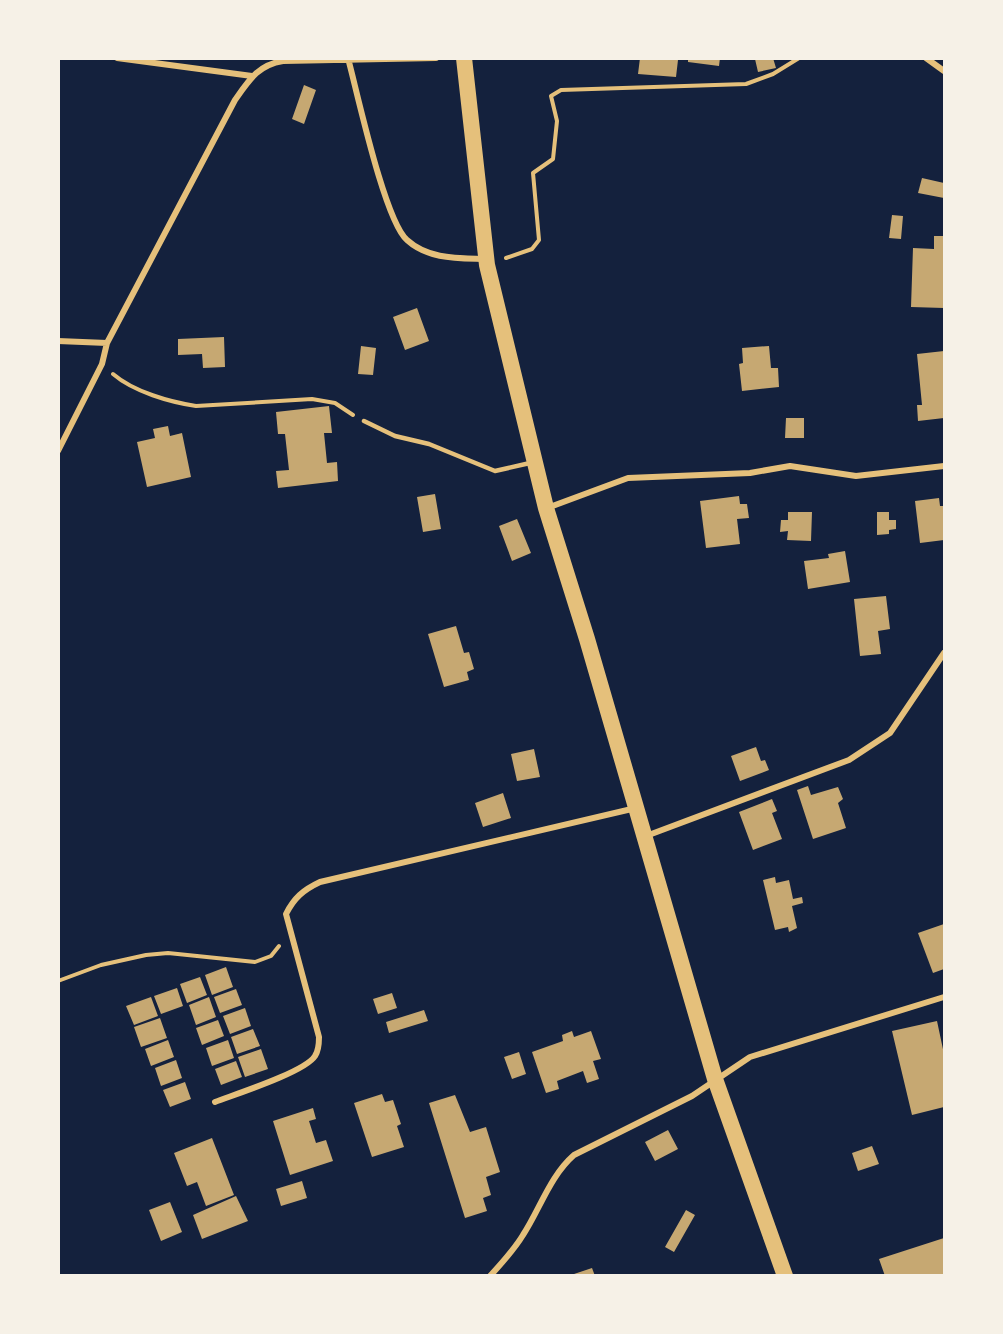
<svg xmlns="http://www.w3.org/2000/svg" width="1003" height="1334" viewBox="0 0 1003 1334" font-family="'Alegreya Sans',sans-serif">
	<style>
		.building { fill: #c6a872 }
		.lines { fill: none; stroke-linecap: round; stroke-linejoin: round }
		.path { stroke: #e5c07b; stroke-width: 4 }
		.service { stroke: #e5c07b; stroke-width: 4.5 }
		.minor { stroke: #e5c07b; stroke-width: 6 }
		.trunk { stroke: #e5c07b; stroke-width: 16 }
	</style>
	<rect width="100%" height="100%" fill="#14213d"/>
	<!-- building -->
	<path class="building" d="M640 58 678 60 676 77 638 74Z
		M688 58H720L719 66 688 62Z
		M773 58 776 68 758 72 755 59Z
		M304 85 316 90 304 124 292 119Z
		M922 178 944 183V198L918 193Z
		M892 215 903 216 901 239 889 238Z
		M934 236H944V308L911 307 913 248 934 249Z
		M417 308 429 341 405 350 393 317Z
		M224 337 225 367 203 368 202 354 178 355V339Z
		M361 346 376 348 373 375 358 374Z
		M769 346 771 368H778L779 387 742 391 739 364 743 363 742 348Z
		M944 351V418L918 421 917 405H922L917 354Z
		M329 406 332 433H324L327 463 337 462 338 481 278 488 276 471 289 470 285 434H278L276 412Z
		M786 418H804V438H785Z
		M168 426 170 436 182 433 191 477 147 487 137 442 155 438 153 429Z
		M435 494 441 529 423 532 417 497Z
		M739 496 740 504H747L749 518 737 519 740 544 706 548 700 501Z
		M939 498 940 506H944V540L920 543 915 501Z
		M788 512H812L811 541 787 540 788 531 780 532 781 520H788Z
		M877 512H889V520H896V529L889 530V534L877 535Z
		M517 519 531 553 512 561 499 526Z
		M845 551 850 582 808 589 804 561 829 558 828 554Z
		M886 596 890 629 878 631 881 654 860 656 854 599Z
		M456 626 464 653 469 652 474 669 467 672 469 680 444 687 428 634Z
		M756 747 761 761 765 760 769 770 740 781 731 756Z
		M534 749 540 777 517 781 511 754Z
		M808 786 811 795 838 787 843 799 838 803 846 828 813 839 797 790Z
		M503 793 511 818 483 827 475 803Z
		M772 799 777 811 772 813 782 839 753 850 739 812Z
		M775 877 776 883 789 880 793 899 802 897 803 903 792 906 797 928 789 932 788 927 775 930 763 880Z
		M944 924V969L933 973 918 933Z
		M226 967 233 987 212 995 205 975Z
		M200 977 207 995 187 1003 180 984Z
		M177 988 183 1006 161 1014 154 996Z
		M236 989 242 1005 220 1013 214 997Z
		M392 993 397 1008 378 1014 373 999Z
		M151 997 158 1016 134 1025 126 1006Z
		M209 997 216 1017 196 1025 189 1005Z
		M245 1008 251 1026 230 1034 223 1016Z
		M424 1010 428 1021 389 1033 386 1022Z
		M160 1018 167 1038 141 1047 134 1027Z
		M218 1020 224 1036 202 1045 196 1028Z
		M937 1021 944 1054V1107L912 1115 892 1031Z
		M253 1029 260 1046 237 1054 231 1037Z
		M572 1031 574 1037 591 1031 601 1059 593 1061 599 1079 587 1083 583 1071 557 1081 559 1089 546 1093 532 1052 563 1041 562 1035Z
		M168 1040 174 1057 151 1066 145 1049Z
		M228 1040 234 1058 212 1066 206 1048Z
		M261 1049 268 1069 245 1077 238 1057Z
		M519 1052 526 1074 512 1079 504 1057Z
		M176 1060 182 1078 161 1086 155 1068Z
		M236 1061 242 1077 221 1085 215 1069Z
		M185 1082 191 1099 170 1107 163 1090Z
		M382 1094 385 1102 393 1100 401 1124 397 1126 404 1147 372 1157 354 1103Z
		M455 1095 470 1132 486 1127 500 1172 486 1177 491 1195 483 1198 487 1211 465 1218 429 1103Z
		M313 1108 316 1119 309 1121 316 1143 326 1140 333 1161 290 1175 273 1121Z
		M668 1130 678 1149 655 1161 645 1142Z
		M212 1138 234 1195 206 1206 197 1182 187 1186 174 1153Z
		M872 1146 879 1164 858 1171 852 1153Z
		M302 1181 307 1198 281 1206 276 1189Z
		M236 1196 248 1221 202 1239 193 1215Z
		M170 1202 182 1232 161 1241 149 1210Z
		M686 1210 695 1215 674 1252 665 1247Z
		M944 1238V1276H885L879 1259Z
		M592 1268 595 1276H571V1275Z"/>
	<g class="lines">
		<!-- path -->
		<path class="path" d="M506 258 532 249 539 240 533 173 553 159 557 121 551 96 561 90 746 84 773 74 799 58
			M113 374C134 392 170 402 196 406L312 399 335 403 353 415
			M58 981 101 965 146 955 168 953 255 962 271 956 279 946"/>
		<!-- service -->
		<path class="service" d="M364 421 395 436 429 444 495 471 530 463"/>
		<!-- minor -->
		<path class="minor" d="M117 58 252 76
			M926 58 944 71
			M349 62C358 96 385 221 407 240 429 260 459 258 486 259
			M58 341 107 343
			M58 451 102 364 107 343 235 100C249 80 258 65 283 61L436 58
			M547 508 628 478 750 473 790 466 856 476 944 466
			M646 836 849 760 890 733 944 653
			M215 1102C236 1094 305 1072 315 1056 319 1050 319 1043 319 1037L286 914C294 898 303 890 320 882L636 808
			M490 1276C502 1263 514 1250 523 1235 540 1209 550 1176 574 1155L692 1096 750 1057 944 997"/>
		<!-- trunk -->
		<path class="trunk" d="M464 58 487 265 546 508 587 639 715 1079 785 1276"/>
	</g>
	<!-- border -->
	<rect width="1003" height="1334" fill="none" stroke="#f6f1e7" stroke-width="120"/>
</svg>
